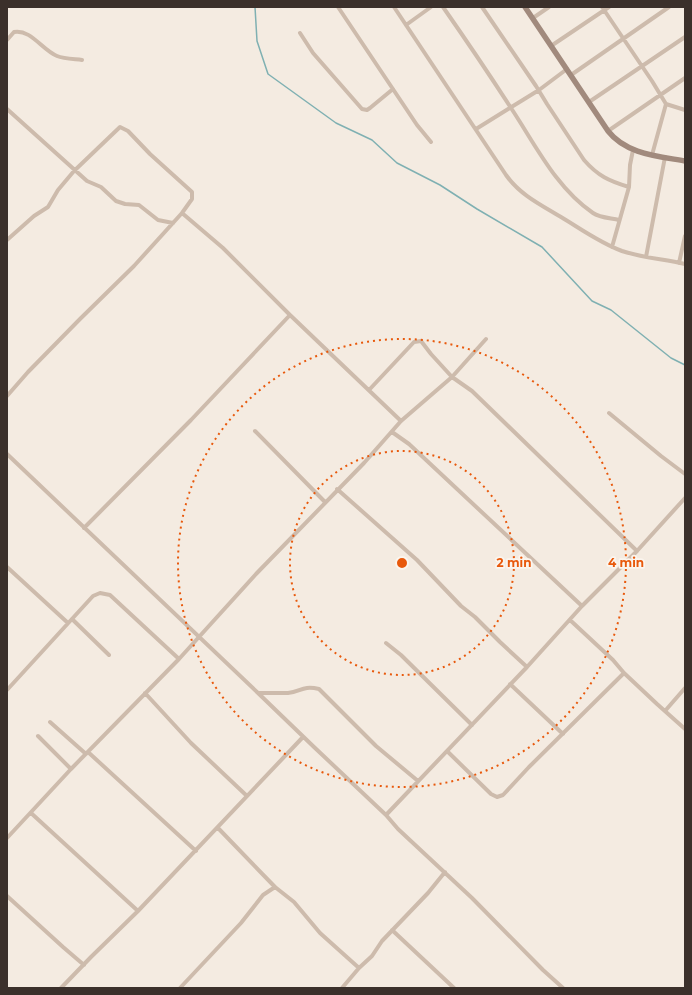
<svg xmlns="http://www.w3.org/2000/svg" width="692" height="995" viewBox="0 0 692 995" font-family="Montserrat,sans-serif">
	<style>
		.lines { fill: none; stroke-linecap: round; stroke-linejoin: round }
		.stream { stroke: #7fb0b2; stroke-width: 1.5 }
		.minor { stroke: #cdbbac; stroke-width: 4 }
		.secondary { stroke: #a18a7d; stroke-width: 5.5 }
		.ring { fill: none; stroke: #e8590c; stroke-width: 2; stroke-dasharray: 2 4 }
		.centre { fill: #e8590c; stroke: #fbf5ee; stroke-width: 2 }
		.ring-label { font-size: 12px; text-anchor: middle; font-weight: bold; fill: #e8590c; stroke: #fbf5ee; stroke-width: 3.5; stroke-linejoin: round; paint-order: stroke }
	</style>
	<rect width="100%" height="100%" fill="#f4ebe1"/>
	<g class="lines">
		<!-- stream -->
		<path class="stream" d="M255 7 257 41 268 74 336 123 372 140 397 163 440 185 477 209 542 247 592 301 611 310 671 358 685 365"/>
		<!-- minor -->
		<path class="minor" d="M338 7 417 125 431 142
			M394 7 506 175C520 195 541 205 561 217 581 229 600 243 622 251 643 258 664 259 685 264
			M443 7C466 40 489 74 511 108 535 144 556 188 593 213 600 218 611 218 619 220
			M482 7 536 86 547 104 584 160C598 176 609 181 629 187
			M602 7 652 81 666 104 685 110
			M533 18 549 7
			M406 25 431 7
			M300 33 313 53 362 109 367 110 370 108 393 89
			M7 40 14 32C31 29 42 50 57 56 64 59 74 59 82 60
			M551 46 609 7
			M571 75 669 7
			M589 102 685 37
			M7 109 87 181 101 187 116 201 125 204 139 205 158 220 173 223
			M476 129 539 90 567 69
			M608 131 685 78
			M652 155 666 104
			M182 213 223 248 290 315 401 421
			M7 240 34 216 48 207 58 190 74 171 120 127 128 131 150 154 192 192V199L182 213 134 266 80 319 28 372 7 396
			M612 247 629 187 630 165 633 150
			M646 257 665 157
			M679 263 685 236
			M369 390 414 342 421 341 431 354 452 377 472 391 637 551
			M609 413 661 456 685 474
			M255 431 325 502
			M392 432 409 444 582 606
			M7 454 258 693 314 747 386 815 398 829 472 898 543 970 563 988
			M337 489 417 560 461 606 475 617 500 642 527 667
			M84 528 191 420 290 315
			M7 567 68 623
			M72 619 109 655
			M570 620 613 660 624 673 657 704 685 729
			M386 643 401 655 472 725
			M510 684 563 734
			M7 690 93 596 100 593 110 595 179 659
			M145 693 191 743 247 796
			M258 693C268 693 278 693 288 693 301 692 302 685 319 689L376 746 418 781
			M665 711 685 688
			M50 722 86 754
			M38 736 71 769
			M447 751 491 794 497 797 503 795 529 767 624 673
			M88 752 196 851
			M31 813 138 911
			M386 815 527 667 582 606 637 551 685 498
			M218 828 275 887
			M7 838 71 769 179 659 256 574 364 463 401 421 452 377 486 339
			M7 896 63 947 84 965
			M392 930 454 988
			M61 988 91 957 138 911 303 737
			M180 988 241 923 263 895 275 887 294 902 320 933 359 968
			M342 988 359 968 372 956 382 941 428 893 445 872"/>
		<!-- secondary -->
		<path class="secondary" d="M525 7 608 131C626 154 657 156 685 161"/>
	</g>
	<!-- distance rings -->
	<g class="ring">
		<circle cx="402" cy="563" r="112"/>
		<circle cx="402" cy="563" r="224"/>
	</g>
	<circle cx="402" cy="563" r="6" class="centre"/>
	<g class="ring-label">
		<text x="514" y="567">2 min</text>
		<text x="626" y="567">4 min</text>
	</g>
	<!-- border -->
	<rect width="692" height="995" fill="none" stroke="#3b302b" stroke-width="16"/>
</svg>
